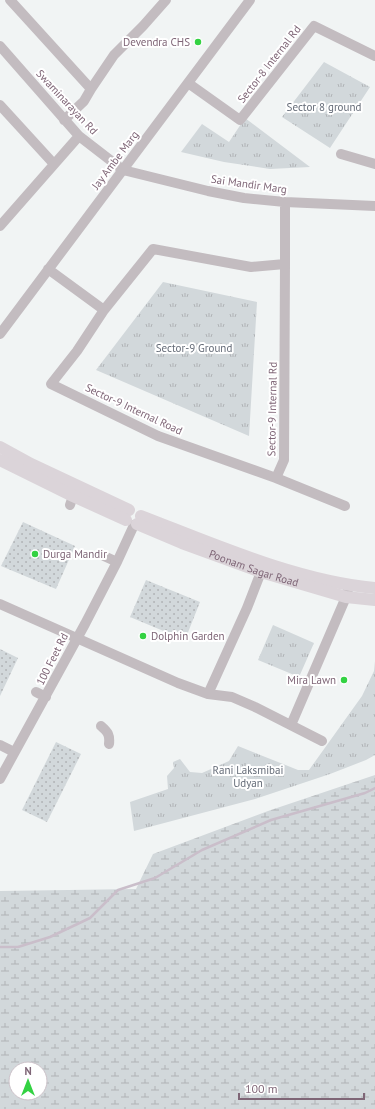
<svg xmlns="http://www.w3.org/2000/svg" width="375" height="1109" viewBox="0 0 375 1109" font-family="'PT Sans',sans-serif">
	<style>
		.wetland { fill: url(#wetland-marsh); fill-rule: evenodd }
		.park { fill: url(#park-tufts) }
		.garden { fill: url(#garden-dots) }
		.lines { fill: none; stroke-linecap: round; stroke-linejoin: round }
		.stream { stroke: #cabeca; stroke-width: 2.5 }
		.minor { stroke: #c3bcc0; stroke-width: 10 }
		.major { stroke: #dbd4d9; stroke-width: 12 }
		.poi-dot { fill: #33d242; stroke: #fff; stroke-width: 1.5 }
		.labels { text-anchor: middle; stroke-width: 4; stroke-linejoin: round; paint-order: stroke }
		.poi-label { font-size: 11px; fill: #7f6677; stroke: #fff; text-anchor: end }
		.street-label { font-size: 11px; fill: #7f6677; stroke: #fff }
		.park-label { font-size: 11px; fill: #646b77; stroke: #fff }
	</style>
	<defs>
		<pattern id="wetland-marsh" width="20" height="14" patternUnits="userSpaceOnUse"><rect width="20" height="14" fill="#d2d8db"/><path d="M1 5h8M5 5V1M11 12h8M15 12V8" fill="none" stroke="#b0b3b6"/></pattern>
		<pattern id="park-tufts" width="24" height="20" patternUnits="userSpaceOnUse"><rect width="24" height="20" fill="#d2d8db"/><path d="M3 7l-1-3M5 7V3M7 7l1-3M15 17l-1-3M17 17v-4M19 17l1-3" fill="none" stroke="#b0b3b6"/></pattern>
		<pattern id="garden-dots" width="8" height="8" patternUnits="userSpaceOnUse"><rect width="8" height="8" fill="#d2d8db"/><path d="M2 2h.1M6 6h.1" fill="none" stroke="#b0b3b6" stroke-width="1.8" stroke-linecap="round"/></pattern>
	</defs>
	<rect width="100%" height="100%" fill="#f1f4f4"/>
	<!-- wetland -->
	<path class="wetland" d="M375 775V1109H0V891L136 889 153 854 268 811ZM16 1069H40V1093H16Z"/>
	<!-- park -->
	<path class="park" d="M324 62 370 87 330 148 282 117Z
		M245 118 310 167 270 169 224 162 181 152 202 124 229 142Z
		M163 282 257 302 249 436 96 370Z
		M273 625 314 643 299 677 258 660Z
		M375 661V755L366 760 330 774 255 799 134 831 130 802 168 789 167 776 174 768 173 762 180 759 190 772 202 773 229 761 238 746 298 770H309L362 696 374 671Z"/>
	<!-- garden -->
	<path class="garden" d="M23 522 75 546 56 589 1 566Z
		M146 580 200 602 185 640 130 617Z
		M0 649 18 658 0 696Z
		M56 742 81 754 47 822 22 810Z"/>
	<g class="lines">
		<!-- stream -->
		<path class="stream" d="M0 947H18L50 937 90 918 118 890 155 878 202 850 271 820 365 793 375 788"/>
		<!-- minor -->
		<path class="minor" d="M10 0 91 89 114 55 143 26 166 0
			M0 46 79 136 123 170 208 191 244 198 285 202 375 206
			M188 83 240 120 314 26 375 56
			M0 105 53 163
			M64 120 84 101 91 89
			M341 154 375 164
			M0 226 79 136
			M285 264 284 460 276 478 345 506
			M48 269 104 310 153 249 251 267 285 264V202
			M104 310 77 351 51 384 158 436 276 478
			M0 334 250 0
			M70 505 73 496
			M104 556 117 562
			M0 604 178 683 208 694 232 697 255 707 322 741
			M36 692 46 697
			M208 694 247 608 261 572
			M291 725 346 597 349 586
			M101 726C108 732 110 735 109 744
			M0 745 14 752
			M0 779 85 624 117 562 134 525"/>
		<!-- major -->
		<g class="major">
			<path d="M0 447 31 464 129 510"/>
			<path d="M0 460 73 496 126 520"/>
			<path d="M141 516C214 544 297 581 375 588"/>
			<path id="s1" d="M137 524 182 543 261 572 346 597 375 600"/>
		</g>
	</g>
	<!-- markers -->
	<g class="poi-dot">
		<circle cx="198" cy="42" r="4"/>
		<circle cx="35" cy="554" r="4"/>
		<circle cx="143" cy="636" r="4"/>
		<circle cx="344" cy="680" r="4"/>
	</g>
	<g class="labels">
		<!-- poi labels -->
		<g class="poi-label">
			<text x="190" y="46">Devendra CHS</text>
			<text x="43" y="558" text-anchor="start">Durga Mandir</text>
			<text x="151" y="640" text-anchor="start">Dolphin Garden</text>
			<text x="336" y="684">Mira Lawn</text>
		</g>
		<!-- street labels -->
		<g class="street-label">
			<text transform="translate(269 64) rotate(-52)" y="4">Sector-8 Internal Rd</text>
			<text transform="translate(67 102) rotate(47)" y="4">Swaminarayan Rd</text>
			<text transform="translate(115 160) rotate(-53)" y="4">Jay Ambe Marg</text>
			<text transform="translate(249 184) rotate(8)" y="4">Sai Mandir Marg</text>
			<text transform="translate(134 409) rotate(25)" y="4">Sector-9 Internal Road</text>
			<text transform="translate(272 409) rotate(-89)" y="4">Sector-9 Internal Rd</text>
			<text dy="4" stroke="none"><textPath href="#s1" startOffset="125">Poonam Sagar Road</textPath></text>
			<text transform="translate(52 659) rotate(-63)" y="4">100 Feet Rd</text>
		</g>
		<!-- park labels -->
		<g class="park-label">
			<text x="324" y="111">Sector 8 ground</text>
			<text x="194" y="352">Sector-9 Ground</text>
			<text x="248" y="774">Rani Laksmibai<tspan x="248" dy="13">Udyan</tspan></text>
		</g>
	</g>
	<!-- north arrow -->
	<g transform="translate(28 1081)"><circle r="19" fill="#ffffff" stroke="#ccc2c9"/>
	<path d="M0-3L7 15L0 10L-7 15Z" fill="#33d242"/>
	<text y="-6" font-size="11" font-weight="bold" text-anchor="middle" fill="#7f6677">N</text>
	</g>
	<!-- scale -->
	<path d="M239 1093v6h125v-6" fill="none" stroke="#7f6677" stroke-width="2"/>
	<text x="245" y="1093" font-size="12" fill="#7f6677" stroke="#ffffff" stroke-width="3" paint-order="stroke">100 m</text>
</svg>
